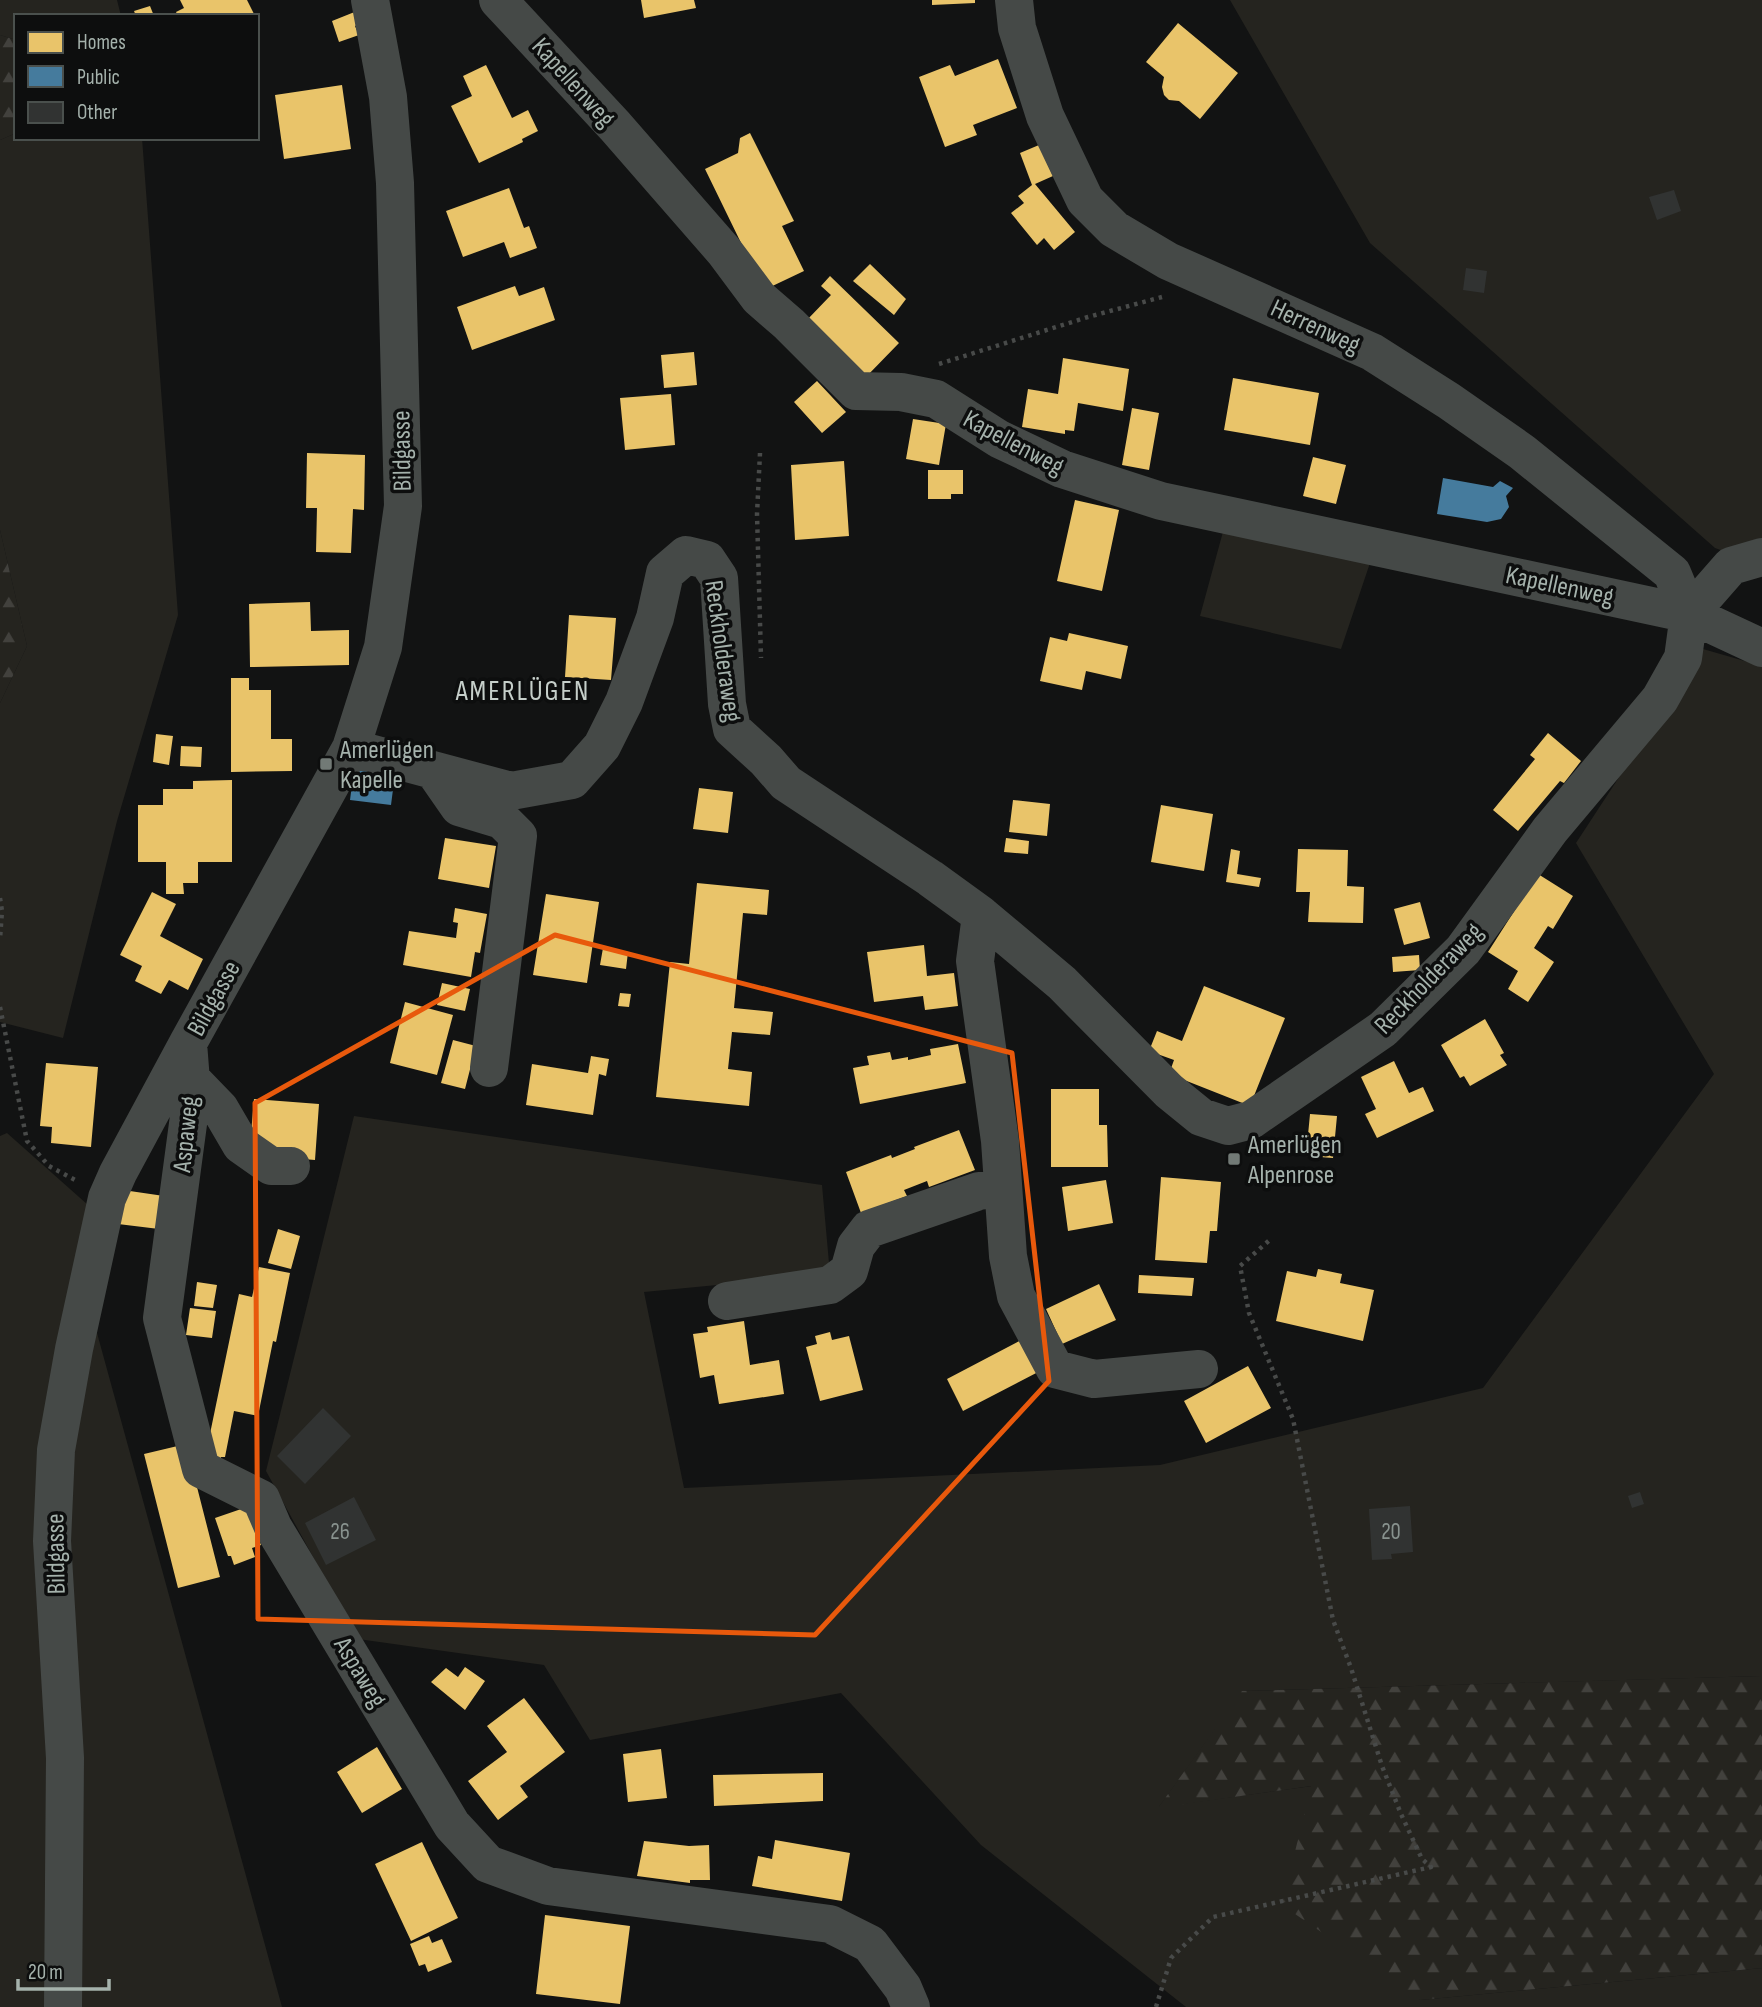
<svg xmlns="http://www.w3.org/2000/svg" width="1762" height="2007" viewBox="0 0 1762 2007" font-family="'Sofia Sans Condensed',sans-serif">
	<style>
		.grass { fill: #25241f }
		.forest { fill: url(#forest-firs) }
		.homes { fill: #e9c46a }
		.public { fill: #457b9d }
		.building { fill: #313332 }
		.lines { fill: none; stroke-linecap: round; stroke-linejoin: round }
		.path { stroke: #484a49; stroke-width: 4.5; stroke-dasharray: 3.5 5; stroke-linecap: butt }
		.minor { stroke: #454947; stroke-width: 38 }
		.marked { fill: none; stroke: #e8590c; stroke-width: 5; stroke-linejoin: round }
		.poi-dot { fill: #727a76; stroke: #0d0e0e; stroke-width: 2.5 }
		.labels { text-anchor: middle; stroke-width: 7; stroke-linejoin: round; paint-order: stroke }
		.number-label { font-size: 23px; fill: #88928e }
		.street-label { font-size: 26px; fill: #a5b2ac; stroke: #0d0e0e }
		.poi-label { font-size: 26px; fill: #a5b2ac; stroke: #0d0e0e; text-anchor: start }
		.neighbourhood-label { font-size: 28px; letter-spacing: 2px; fill: #c6cfca; stroke: #0d0e0e }
	</style>
	<defs>
		<pattern id="forest-firs" width="22" height="20" patternUnits="userSpaceOnUse" patternTransform="scale(1.75)"><rect width="22" height="20" fill="#25241f"/><path d="M5 1l3.5 6h-7zM16 11l3.5 6h-7z" fill="#42413d"/></pattern>
	</defs>
	<rect width="100%" height="100%" fill="#121313"/>
	<!-- grass -->
	<path class="grass" d="M0 0H117L121 16H16V40L0 35Z
		M1230 0H1762V565L1715 548 1370 243Z
		M16 133V138H142L178 615 117 821 63 1038 0 1022V703L27 646 0 530V140Z
		M1224 528 1371 560 1341 649 1200 616Z
		M1703 649 1762 666V1676L1243 1691 1159 1807 1312 1786 1420 2000 1762 1968V2007H1186L981 1845 841 1693 590 1740 544 1665 358 1639 266 1471 354 1116 822 1185 830 1274 644 1292 684 1488 1160 1465 1483 1388 1714 1074 1576 843Z
		M7 1133 88 1205 80 1271 282 2007H0V1136Z"/>
	<!-- forest -->
	<path class="forest" d="M0 35 16 40V133L0 140Z
		M0 530 27 646 0 703Z
		M1762 1676V1968L1420 2000 1282 1905 1311 1786 1158 1808 1242 1691Z"/>
	<!-- homes -->
	<path class="homes" d="M180 0H247L255 16H178L176 12 184 8Z
		M641 0H694L696 8 644 18Z
		M932 0H975V3L932 5Z
		M150 6 154 16H136L134 11Z
		M357 11 361 23 355 26 359 35 339 42 332 21Z
		M1178 23 1238 73 1200 119 1179 101 1169 100 1164 95 1162 87 1164 77 1146 62Z
		M998 59 1017 108 973 125 977 135 945 147 919 77 950 65 955 76Z
		M486 65 512 118 528 110 538 131 522 139 523 142 479 163 451 106 472 96 463 76Z
		M342 85 351 149 284 159 275 95Z
		M750 133 794 221 782 226 804 271 764 290 705 169 738 153 740 138Z
		M1039 145 1053 176 1035 184 1075 232 1054 250 1044 238 1037 245 1011 213 1024 203 1018 196 1032 185 1020 153Z
		M509 188 524 228 529 226 537 248 510 258 504 242 463 257 446 211Z
		M870 264 906 299 894 315 853 281Z
		M830 276 899 343 865 378 806 321 831 295 821 286Z
		M515 286 519 296 544 287 555 320 472 350 457 307Z
		M694 352 697 385 664 388 661 355Z
		M1063 358 1129 369 1123 411 1078 403 1074 431 1065 430V434L1022 427 1028 389 1058 394Z
		M1233 378 1319 393 1310 445 1224 430Z
		M817 381 846 412 822 433 794 402Z
		M671 394 675 445 625 450 620 398Z
		M1132 408 1159 413 1149 470 1122 465Z
		M913 419 946 424 939 465 906 459Z
		M307 453 365 455 364 510 353 509 351 553 316 552 317 508H306Z
		M1313 457 1346 465 1336 504 1303 496Z
		M844 461 849 536 795 540 791 465Z
		M928 470H963V494H951V499H928Z
		M1075 500 1119 510 1102 591 1057 581Z
		M310 602 311 631 349 630V665L250 667 249 604Z
		M569 615 616 618 611 680 565 677Z
		M1069 633 1128 646 1121 679 1086 671 1082 690 1040 681 1050 637 1067 641Z
		M231 678H249V690H271V739H292V771L231 772Z
		M1548 733 1581 761 1564 783 1560 781 1518 831 1493 810 1535 759 1530 755Z
		M156 734 173 736 169 765 153 762Z
		M181 746 202 747 201 767 180 766Z
		M232 780V862H198V883H183L184 894H166V862H138V805H163V789H193V781Z
		M699 788 733 792 728 833 693 829Z
		M1013 800 1050 804 1047 836 1009 832Z
		M1161 805 1213 814 1204 871 1151 862Z
		M445 838 496 846 489 888 438 879Z
		M1006 838 1029 841 1028 854 1004 852Z
		M1231 849 1240 851 1237 874 1261 878 1259 887 1226 882Z
		M1298 849 1348 850 1347 886 1364 887 1363 923 1308 922 1310 892H1296Z
		M1538 874 1573 896 1553 929 1548 926 1534 948 1554 962 1528 1002 1508 989 1518 971 1488 952Z
		M697 883 769 890 767 915 743 913 734 1008 773 1012 770 1035 732 1032 728 1069 752 1072 749 1106 656 1097 670 962 689 964Z
		M152 892 176 904 160 936 203 959 188 990 169 980 161 994 135 981 142 966 120 955Z
		M546 894 599 902 587 983 533 975Z
		M1420 902 1430 938 1404 945 1394 909Z
		M455 908 487 914 480 953 475 952 471 977 403 965 409 931 456 938 458 923 453 922Z
		M924 945 927 976 954 973 958 1006 925 1010 923 996 874 1002 867 952Z
		M603 948 628 952 626 969 600 965Z
		M1419 955 1420 970 1393 972 1392 957Z
		M442 983 470 989 465 1011 437 1005Z
		M1204 986 1285 1018 1250 1106 1169 1074 1174 1060 1149 1051 1157 1031 1182 1041Z
		M620 993 631 994 629 1007 618 1006Z
		M405 1002 453 1015 437 1075 390 1063Z
		M1485 1019 1504 1053 1500 1055 1507 1065 1470 1086 1464 1076 1460 1078 1441 1045Z
		M453 1040 476 1046 465 1089 441 1083Z
		M958 1044 966 1083 860 1104 853 1068 869 1065 867 1056 890 1052 892 1060 908 1057V1060L931 1055 930 1049Z
		M591 1056 609 1059 606 1076 599 1074 593 1115 526 1105 532 1064 588 1073Z
		M1394 1061 1409 1093 1423 1087 1434 1111 1377 1138 1365 1114 1376 1109 1361 1077Z
		M46 1063 98 1067 91 1147 51 1143 52 1127 40 1126Z
		M1051 1089H1099V1125H1107L1108 1167H1051Z
		M254 1099 319 1104 315 1160 267 1156 250 1145Z
		M1310 1114 1337 1116 1333 1158 1306 1156Z
		M959 1130 975 1170 929 1187 927 1181 904 1190 907 1196 861 1213 846 1172 891 1155 892 1158 915 1149 914 1147Z
		M1161 1177 1221 1182 1217 1231H1210L1207 1263 1155 1260Z
		M1106 1180 1113 1223 1068 1231 1062 1187Z
		M123 1190 164 1196 159 1229 118 1224Z
		M278 1229 300 1236 291 1269 268 1263Z
		M259 1267 290 1273 276 1342 273 1341 258 1416 234 1411 225 1457H221L220 1462 206 1453 239 1294 252 1297Z
		M1318 1269 1342 1274 1340 1283 1374 1290 1363 1341 1276 1321 1287 1271 1316 1277Z
		M1139 1275 1194 1278 1192 1296 1138 1293Z
		M197 1282 217 1285 213 1308 194 1306Z
		M1099 1284 1116 1320 1062 1344 1046 1309Z
		M190 1308 216 1311 212 1338 186 1335Z
		M744 1321 750 1365 779 1360 784 1394 719 1404 714 1375 700 1378 693 1334 708 1332 707 1327Z
		M830 1332 832 1340 849 1336 863 1390 820 1401 806 1347 817 1344 815 1336Z
		M1025 1338 1042 1370 963 1411 947 1379Z
		M1248 1366 1271 1408 1206 1443 1184 1401Z
		M186 1444 220 1577 178 1588 144 1454Z
		M247 1507 261 1545 252 1548 255 1557 234 1565 231 1556H228L215 1518Z
		M465 1667 485 1681 465 1710 431 1682 446 1668 458 1677Z
		M524 1698 565 1752 520 1786 528 1797 498 1820 468 1781 507 1752 487 1726Z
		M377 1747 402 1789 362 1813 337 1772Z
		M661 1749 667 1798 628 1802 623 1754Z
		M823 1773V1801L714 1806 713 1775Z
		M775 1840 850 1853 842 1901 752 1886 758 1856 772 1859Z
		M644 1841 689 1846 709 1845 710 1880H690V1883L637 1876Z
		M422 1842 458 1918 411 1941 375 1864Z
		M545 1915 630 1926 620 2004 536 1994Z
		M429 1936 432 1943 442 1939 452 1962 428 1972 425 1964 419 1966 410 1944Z"/>
	<!-- public -->
	<path class="public" d="M1443 478 1493 487 1500 481 1513 488 1506 496 1509 507 1501 519 1487 522 1437 514Z
		M354 769 395 774 391 805 350 800Z"/>
	<!-- building -->
	<path class="building" d="M1674 190 1681 211 1657 220 1649 197Z
		M1466 268 1487 271 1484 293 1463 290Z
		M323 1408 351 1436 305 1484 277 1456Z
		M1640 1492 1644 1504 1632 1508 1628 1496Z
		M354 1497 376 1540 326 1565 305 1523Z
		M1410 1506 1413 1552 1391 1554 1392 1559 1372 1560 1369 1509Z"/>
	<g class="lines">
		<!-- path -->
		<path class="path" d="M939 364 1088 317 1162 297
			M760 453 757 514 761 658
			M0 898 2 911 0 939
			M0 1007 27 1141 49 1166 79 1182
			M1156 2007 1171 1958 1213 1917 1431 1867 1422 1859 1401 1814 1382 1766 1351 1668 1333 1620 1293 1419 1249 1313 1240 1266 1272 1238"/>
		<!-- minor -->
		<path class="minor" d="M498 0 615 126 724 251 759 298 789 324 856 391 901 392 936 399 999 439 1062 469 1161 501 1689 614 1762 648
			M1689 614 1731 566 1762 557
			M351 748 511 791 572 780 602 746 624 702 655 618 665 573 686 555 707 560 719 578 727 704 732 729 766 760 786 783 930 878 981 915 1062 983 1169 1091 1201 1117 1228 1126 1251 1120 1383 1029 1463 950 1550 830 1660 699 1683 658 1689 614 1672 573 1522 452 1449 401 1372 352 1168 261 1114 229 1085 200 1045 116 1017 28 1014 0
			M434 771 459 807 502 820 518 836 489 1068
			M981 915 975 961 1000 1141 1008 1256 1016 1296 1055 1369 1094 1379 1199 1369
			M188 1043 192 1094 162 1318 201 1469 261 1499 273 1527 452 1825 488 1864 548 1886 830 1924 870 1944 903 1988 911 2007
			M191 1079 220 1109 241 1145 271 1166H291
			M727 1301 830 1285 849 1271 856 1246 869 1229 979 1191 1003 1188
			M63 2007 65 1758 52 1541 56 1450 74 1349 107 1198 118 1173 188 1043 351 748 383 647 403 506 395 183 388 97 370 0"/>
	</g>
	<!-- marked area -->
	<path class="marked" d="M555 935 1012 1053 1049 1381 815 1635 258 1619 255 1103Z"/>
	<!-- markers -->
	<g class="poi-dot">
		<rect x="319" y="757" width="14" height="14" rx="3.5"/>
		<rect x="1227" y="1152" width="14" height="14" rx="3.5"/>
	</g>
	<g class="labels">
		<!-- number labels -->
		<g class="number-label">
			<text x="340" y="1539">26</text>
			<text x="1391" y="1539">20</text>
		</g>
		<!-- street labels -->
		<g class="street-label">
			<text transform="translate(574 82) rotate(48)" y="9">Kapellenweg</text>
			<text transform="translate(1316 326) rotate(25)" y="9">Herrenweg</text>
			<text transform="translate(1014 442) rotate(28)" y="9">Kapellenweg</text>
			<text transform="translate(401 451) rotate(-91)" y="9">Bildgasse</text>
			<text transform="translate(1560 585) rotate(12)" y="9">Kapellenweg</text>
			<text transform="translate(724 651) rotate(82)" y="9">Reckholderaweg</text>
			<text transform="translate(1428 978) rotate(-46)" y="9">Reckholderaweg</text>
			<text transform="translate(213 998) rotate(-61)" y="9">Bildgasse</text>
			<text transform="translate(185 1134) rotate(-84)" y="9">Aspaweg</text>
			<text transform="translate(55 1554) rotate(-91)" y="9">Bildgasse</text>
			<text transform="translate(361 1672) rotate(59)" y="9">Aspaweg</text>
		</g>
		<!-- poi labels -->
		<g class="poi-label">
			<text x="340" y="758">Amerlügen<tspan x="340" dy="30">Kapelle</tspan></text>
			<text x="1248" y="1153">Amerlügen<tspan x="1248" dy="30">Alpenrose</tspan></text>
		</g>
		<!-- neighbourhood labels -->
		<g class="neighbourhood-label">
			<text x="523" y="700">AMERLÜGEN</text>
		</g>
	</g>
	<!-- legend -->
	<rect x="14" y="14" width="245" height="126" fill="#0d0e0e" stroke="#4a504d" stroke-width="2"/>
	<rect x="28" y="32" width="35" height="21" fill="#e9c46a" stroke="#4a504d" stroke-width="2"/>
	<text x="77" y="49" font-size="21" fill="#a5b2ac">Homes</text>
	<rect x="28" y="66" width="35" height="21" fill="#457b9d" stroke="#4a504d" stroke-width="2"/>
	<text x="77" y="84" font-size="21" fill="#a5b2ac">Public</text>
	<rect x="28" y="102" width="35" height="21" fill="#313332" stroke="#4a504d" stroke-width="2"/>
	<text x="77" y="119" font-size="21" fill="#a5b2ac">Other</text>
	<!-- scale -->
	<path d="M18 1979v10h91v-10" fill="none" stroke="#a5b2ac" stroke-width="3.5"/>
	<text x="28" y="1979" font-size="21" fill="#a5b2ac" stroke="#0d0e0e" stroke-width="5" paint-order="stroke">20 m</text>
</svg>
